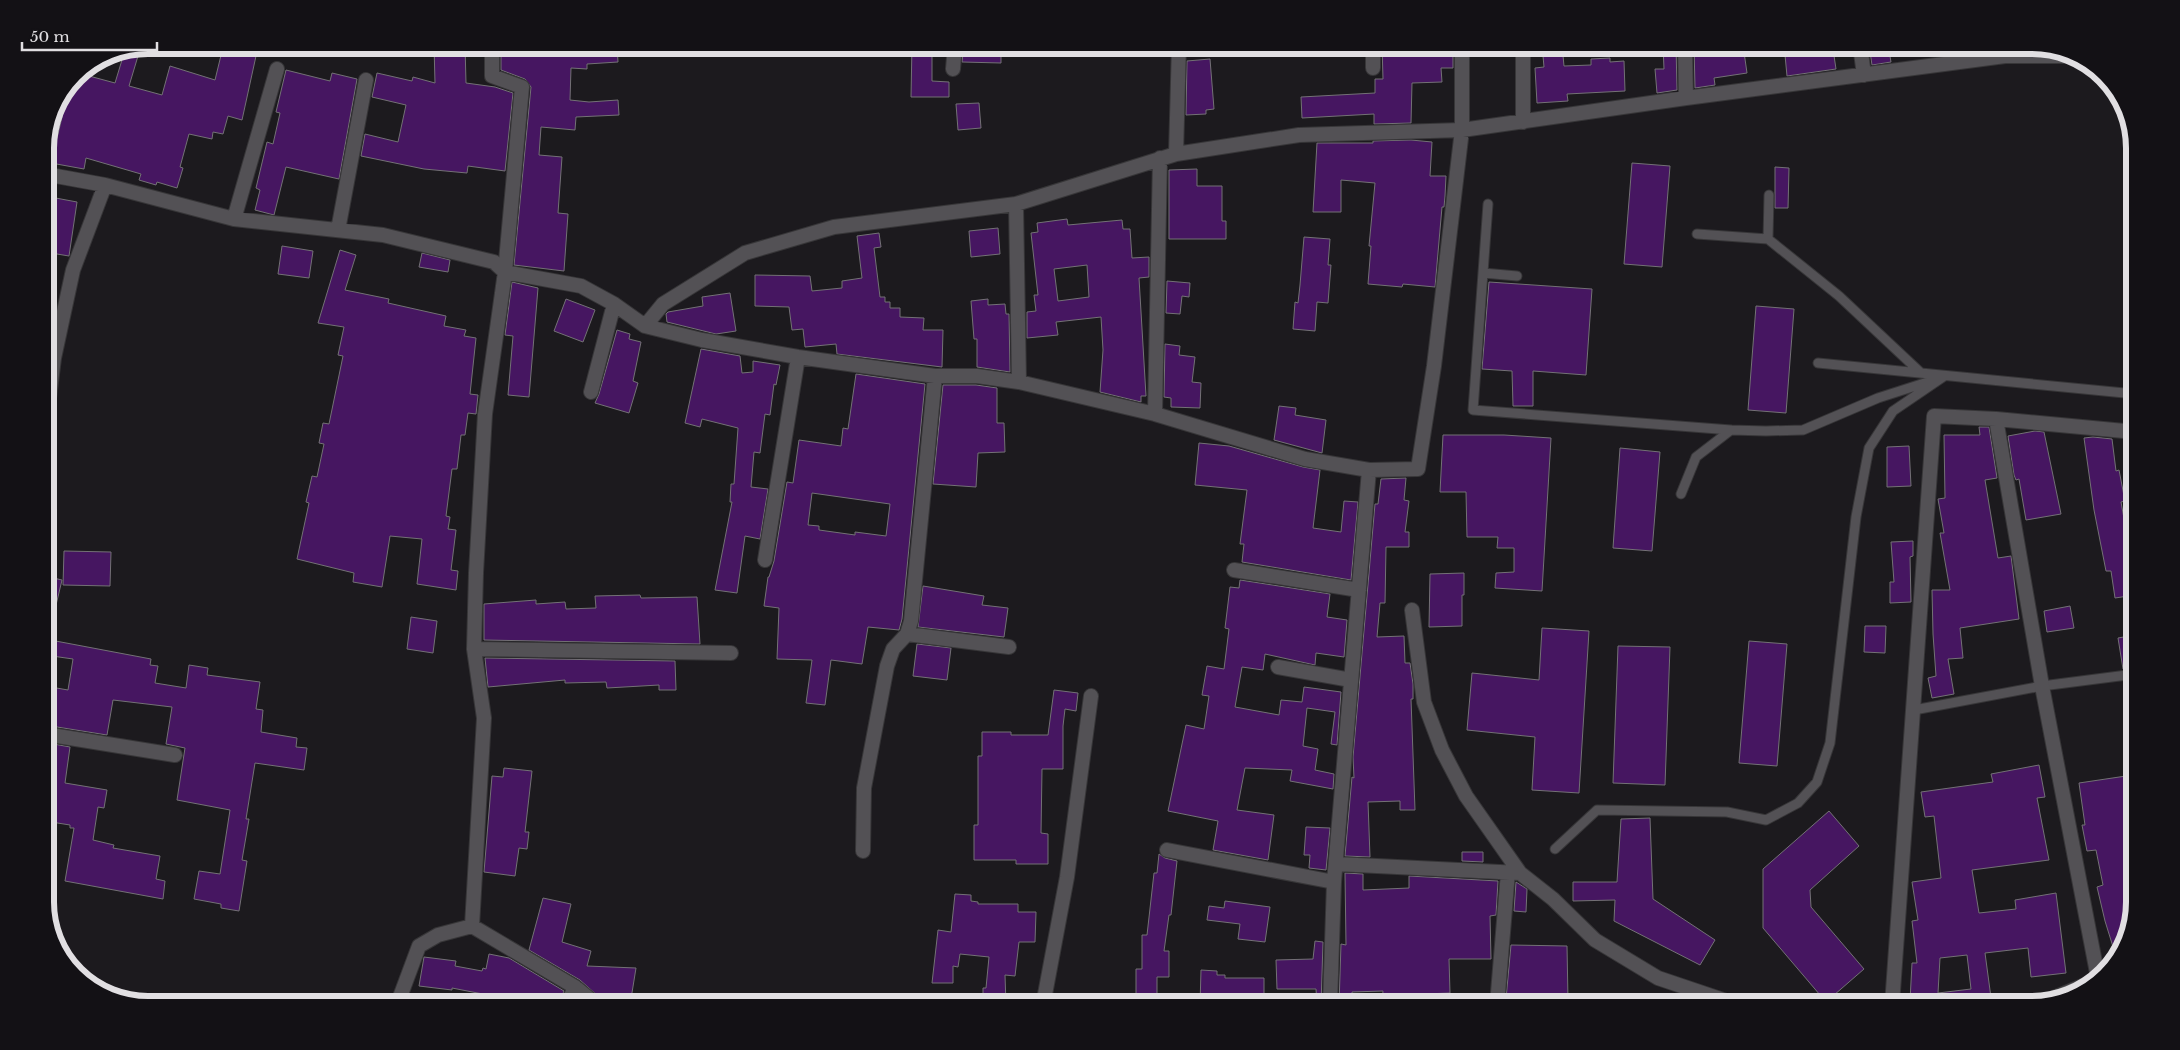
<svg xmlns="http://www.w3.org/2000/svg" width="2180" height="1050" viewBox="0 0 2180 1050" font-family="'Libre Baskerville',serif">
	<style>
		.building { fill: #461661; stroke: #737175; fill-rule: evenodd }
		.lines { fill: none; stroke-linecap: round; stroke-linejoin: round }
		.service-casing { stroke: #373638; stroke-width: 11 }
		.minor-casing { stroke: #373638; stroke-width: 16 }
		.service { stroke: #535155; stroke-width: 9 }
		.minor { stroke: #535155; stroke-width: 14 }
		.rim { fill: none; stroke: #e1dfe2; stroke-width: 6 }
	</style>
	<rect width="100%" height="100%" fill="#1c1a1e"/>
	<!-- building -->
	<path class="building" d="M434 45H465L466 83 495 87 513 93 505 171 468 166 467 173 424 169 361 156 365 134 398 142 406 105 372 97 377 73 412 81 413 77 435 83Z
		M501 45H532V50L575 52 576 45H617L618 62 587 64V69L571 68 570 100 589 102 618 100 619 115 576 117 575 130 541 127 539 155 562 157 558 213 568 214 564 271 514 265 531 87 525 79 501 70Z
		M912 45H932V81L949 82V97H911Z
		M964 45H1001V63L962 62Z
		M1382 45H1453V68H1441L1442 82 1412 83 1411 123 1374 124V114L1302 118 1301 97 1375 93V79H1383Z
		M1542 45H1562L1564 66 1591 65V59L1610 58V62L1624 61 1625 91 1567 94 1568 101 1537 103 1535 68 1544 67Z
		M1663 45H1676L1677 90 1657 93 1655 69H1664Z
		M1694 45H1743L1747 73 1714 78 1715 85 1695 88Z
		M1869 45H1888L1891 62 1872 65Z
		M1936 45H1987V50L1939 56Z
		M141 46 129 86 162 95 170 66 215 80 223 47 256 56 242 120 228 116 223 134 213 132 212 139 189 134 180 167 183 168 177 188 157 182 156 185 139 180 141 174 86 158 84 169 51 163 64 109 54 107 75 75 78 73 115 83 125 50Z
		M1833 49 1836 69 1787 76 1785 55Z
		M1210 59 1214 109 1206 110V114L1186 115 1187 61Z
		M286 70 330 81 332 73 357 79 339 179 286 167 274 215 255 210 260 190 256 188 267 142 273 144 280 113 276 112Z
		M979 103 981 128 958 130 956 104Z
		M1411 140 1432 142 1430 176H1446L1445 196 1444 207H1442L1435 287 1403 284 1402 287 1368 284 1371 246H1369L1375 183 1341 180V212H1313L1317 143H1373V141Z
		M1632 163 1670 166 1662 267 1624 264Z
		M1775 167 1789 168 1788 208H1775Z
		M1197 169V186H1222V221H1226V239H1169V170Z
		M45 196 77 202 69 256 45 252Z
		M1067 219 1068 225 1122 220 1123 229H1130L1132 258 1149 257V277L1139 278 1146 396H1141V402L1100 392 1103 350 1101 317 1056 322 1058 335 1027 338V312L1036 311 1034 295H1038L1031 233 1038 232 1037 223ZM1087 265 1089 297 1058 301 1054 269Z
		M998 228 1000 254 971 257 969 231Z
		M879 233 881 247 874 248 880 297H885V302H890V308H900V317L924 318 923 330H943L942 367 837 354 836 344 805 347 803 329 792 330 789 307 755 306V275L810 276 812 291 842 288V281L862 278 857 236Z
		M1304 237 1330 239 1328 265H1331L1328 303 1317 302 1315 331 1293 329 1295 302 1298 303 1300 285Z
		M282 246 313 251 309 278 278 274Z
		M340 250 356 255 345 290 389 299 388 303 446 316 444 326 466 330 464 336 476 338 470 394 478 395 476 414 468 413 465 435H461L457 469H452L446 516 450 517 448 529 456 530 451 570 458 571 456 590 417 584 422 539 390 536 382 587 353 582 354 573 297 559 309 503 306 502 312 476 317 477 324 444 319 443 323 423 329 424 343 356 338 355 344 327 318 323Z
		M422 253 450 260 448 272 419 267Z
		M1167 281 1190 283 1189 297 1182 296 1180 314 1166 313Z
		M512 282 538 288 529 397 508 395 513 336 505 335Z
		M1489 282 1592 289 1586 375 1533 371V406H1513L1512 371 1482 369Z
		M730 293 736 331 716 334 667 322 666 314 668 312 703 306 702 297Z
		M566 299 595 310 583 342 554 331Z
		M988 299V305L1005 304 1006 314H1009L1010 372 977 367V339H974L971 301Z
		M1756 306 1794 309 1786 413 1748 410Z
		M617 330 630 334 629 339 641 342 633 381 638 383 629 413 595 403 599 394Z
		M1165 344 1180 346 1179 355 1195 357 1192 382 1201 383 1200 408 1171 407V398L1164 397Z
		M701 349 740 356 742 373 753 372V361L780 365 776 385 774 384 770 415 765 414 760 453 754 452 751 487 768 489 760 539 745 536 737 593 715 590 732 502H730L731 484H734L738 428 702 419 700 427 685 423Z
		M856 374 925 384 902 619 899 630 868 627 862 664 831 660 825 705 806 703 812 660 777 659 779 608 764 606 768 577H769L774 561 787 482 793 483 799 440 841 446 843 428 848 429ZM812 493 890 504 886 536 855 532V535L819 530V526L808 525Z
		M943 385H976L997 388V423H1004L1005 452 978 453 976 487 933 484Z
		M1279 406 1296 408 1295 415 1326 420 1322 453 1274 440Z
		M1979 427H1989L1997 478 1985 480 1998 558 2011 556 2019 619 1960 628 1963 658 1948 659 1954 694 1932 698 1928 678 1936 676 1933 634 1932 590H1950L1940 533H1944L1938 499 1945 498 1944 435H1980Z
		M2035 431 2044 432 2061 514 2026 520 2019 479 2016 480 2014 475 2008 436Z
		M1443 435H1504L1551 438 1542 591 1495 588 1496 573 1514 572V548H1497L1498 537H1467L1466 492H1440Z
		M2093 437 2112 439 2116 471 2119 470 2125 501 2121 502 2127 535 2135 534V595L2115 598 2111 571H2106L2094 510 2084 438Z
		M1199 443 1229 446 1303 467 1320 470 1313 528 1341 532 1344 501 1358 502 1351 580 1242 562 1244 544H1240L1247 490 1195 485Z
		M1909 446 1911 486 1887 487V447Z
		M1620 448 1660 452 1652 551 1613 548Z
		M1406 478 1404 500 1409 501 1405 532H1409V547H1386L1385 603H1380L1377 637 1404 636 1405 663H1410L1413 684V699H1411L1415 810H1400V801L1368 802 1370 857 1345 856 1352 777 1354 778 1353 757 1375 504H1378L1381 479Z
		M1913 541V556L1910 557 1911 602 1890 603V582H1894L1891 542Z
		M64 551 111 552 110 586 63 585Z
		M1464 573V595H1462V626L1429 627 1430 574Z
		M45 576 62 580 51 626H45Z
		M1240 580 1330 594 1327 617 1347 620 1344 657 1316 653 1315 665 1265 654 1263 670 1242 667 1235 707 1279 715 1281 700 1302 702 1304 687 1341 692 1337 745 1331 744 1335 712 1307 708 1303 746 1318 749 1315 770 1334 774 1333 789 1290 781 1292 770 1245 768 1237 810 1274 815 1268 860 1213 850 1218 821 1168 811 1186 725 1204 729 1209 696 1202 695 1207 666 1224 669 1229 629 1225 628 1230 587 1239 588Z
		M923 586 984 596 982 605 1008 608 1004 637 918 627Z
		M640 595 641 598 697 597 700 644 484 640V604L536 600V604L565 602 566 609 596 608 595 596Z
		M2070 606 2074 628 2047 632 2044 611Z
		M411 617 437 621 433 653 407 649Z
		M1865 626H1886L1885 653 1864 652Z
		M1542 628 1589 631 1579 793 1532 790 1535 737 1467 730 1472 673 1539 680Z
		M2135 635V668L2123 669 2118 638Z
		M45 639 151 659 150 665 158 666 155 683 186 688 189 665 208 668 207 675 260 682 256 709 263 710 261 732 297 738 296 747 307 748 304 770 255 763 246 819H249L242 860 247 861 239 911 221 908V904L194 899 199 871 220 874 230 810 177 800 185 748 166 744 172 707 113 700 107 735 51 726V717L45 716V686L68 690 73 659 45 655Z
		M1749 641 1787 644 1777 766 1739 763Z
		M917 644 951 648 947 680 913 676Z
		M1618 646 1670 647 1665 785 1613 783Z
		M485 658 675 661 676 690H659V685L607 688 606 682 565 683V680L488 687Z
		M1054 690 1078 693 1076 711 1065 709 1063 726V769H1042L1041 833 1048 834V864H1016V860H974V825H978V756H982V732H1011V735H1048Z
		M48 743 70 747 65 783 107 790 104 808 98 807 93 840 114 845 113 848 160 856 156 879 165 881 163 899 65 881 74 828H70V825L45 821V763Z
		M2039 765 2045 797 2037 798 2049 860 1972 870 1979 913 2016 909 2015 900 2056 893 2066 973 2031 977 2028 948 1985 953 1992 1005H1919V1002L1910 1001 1912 963H1917L1912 921 1918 920 1912 882 1941 878 1934 816 1925 817 1921 792 1993 782 1991 774ZM1967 955 1971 989 1938 993 1940 958Z
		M504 768 532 771 525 832H529L527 849 519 848 515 876 484 872 492 776 503 777Z
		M2126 776 2135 823V902L2125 946 2114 950 2105 921 2097 887 2103 885 2096 850 2087 851 2082 825H2085L2079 783Z
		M1829 811 1859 846 1810 890 1811 907 1864 969 1826 1002 1763 928V869Z
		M1650 818 1653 899 1715 940 1700 965 1614 921 1615 900 1573 901V882H1617L1621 819Z
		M1306 827 1330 828 1326 870 1309 868 1310 855H1304Z
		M1462 852H1483V862L1462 861Z
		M1159 854 1165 858 1177 861 1171 915H1169L1164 951H1169V977H1157V1005H1136V969H1142V935H1147L1154 873H1157Z
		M1345 873 1363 874V890L1409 888V876L1498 881 1496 915 1490 916 1491 959H1449L1450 993 1424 994 1425 1005H1382L1383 991 1352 992 1353 1005H1339L1341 944 1346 945Z
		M1516 882 1527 889 1526 912 1514 911Z
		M955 894 971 895V901L978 902V904H1018V912H1036L1035 942H1019L1015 976 1005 975 1006 1005H983V988H986L989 957 960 954 958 967 953 966V983H932L938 930 951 932Z
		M543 898 571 904 562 942 591 951 587 966 636 968 630 1005H608L580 980 529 950Z
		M1225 901 1270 907 1265 942 1238 939 1240 924 1207 920 1209 906 1224 908Z
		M1315 941 1323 942 1321 1005H1317L1316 989H1277L1276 960 1313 959Z
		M1511 945 1567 946 1568 1000 1506 999Z
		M489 954 509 958 564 991 558 1005H491L493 996 452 988V990L419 986 424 957 456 961 455 966 482 971 483 968 486 969Z
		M1201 970 1217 971V975H1225V978H1264V1005H1200Z"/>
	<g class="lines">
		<defs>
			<path id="service" d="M1488 204 1473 410 1731 430 1766 431 1803 430 1878 398 1934 380
				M1697 234 1768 239 1839 296 1921 373
				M1768 239 1769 195
				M1483 273 1517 276
				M1818 363 2135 394
				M1681 494 1696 457 1731 430
				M1914 710 2042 686 2135 674
				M1555 849 1597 810 1727 812 1766 820 1798 803 1817 782 1830 743 1856 517 1869 448 1893 411 1943 377"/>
			<path id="minor" d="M1523 45V122
				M1685 45 1686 98
				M1860 45 1864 75
				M1373 68V45
				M953 69 955 45
				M1176 154 1179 45
				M45 174 105 185 234 219 383 235 494 262 505 272 581 286 614 304 645 326 702 340 798 357 935 376H977L1019 382 1155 414 1305 459 1369 470 1418 469 1434 366 1462 130V45
				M1016 204 1019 382
				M234 219 277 69
				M338 230 366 80
				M645 326 663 304 745 253 834 227 1016 204 1176 154 1299 135 1462 130 1686 98 2005 56H2077
				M591 392 614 304
				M1155 414 1160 158
				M1996 419 2042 686 2098 978
				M45 430 54 358 73 270 105 185
				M765 560 798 357
				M1234 570 1359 590
				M1412 610 1424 702 1442 750 1466 796 1520 873 1553 899 1595 940 1658 978 1738 1005
				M907 634 1009 647
				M474 649 731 653
				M1278 667 1351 680
				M45 734 175 755
				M1167 850 1334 882
				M863 851 864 788 887 666 893 649 907 634 911 621 935 376
				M1336 864 1520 873
				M472 926 484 718 474 649 476 573 485 414 505 272 522 87 492 76V45
				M2044 1002 2095 981
				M397 1005 419 946 438 935 472 926 575 987 597 1005
				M567 1005 575 987
				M1043 1005 1067 877 1091 696
				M1330 1005 1334 882 1369 470
				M1497 1005 1508 872
				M1892 1005 1934 416 1996 419 2135 432"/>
		</defs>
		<!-- service casing -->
		<use href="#service" class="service-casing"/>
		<!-- minor casing -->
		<use href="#minor" class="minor-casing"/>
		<!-- service -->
		<use href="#service" class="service"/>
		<!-- minor -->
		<use href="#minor" class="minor"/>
	</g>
	<!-- crop -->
	<path d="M0 0H2180V1050H0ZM148 54H2032A94 94 0 0 1 2126 148V902A94 94 0 0 1 2032 996H148A94 94 0 0 1 54 902V148A94 94 0 0 1 148 54Z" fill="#131115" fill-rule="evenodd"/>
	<path class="rim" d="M148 54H2032A94 94 0 0 1 2126 148V902A94 94 0 0 1 2032 996H148A94 94 0 0 1 54 902V148A94 94 0 0 1 148 54Z"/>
	<!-- scale -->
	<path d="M22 42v8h135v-8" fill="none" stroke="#e1dfe2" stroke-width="2.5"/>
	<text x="30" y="42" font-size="15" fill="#e1dfe2" stroke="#131115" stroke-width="4" paint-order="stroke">50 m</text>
</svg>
